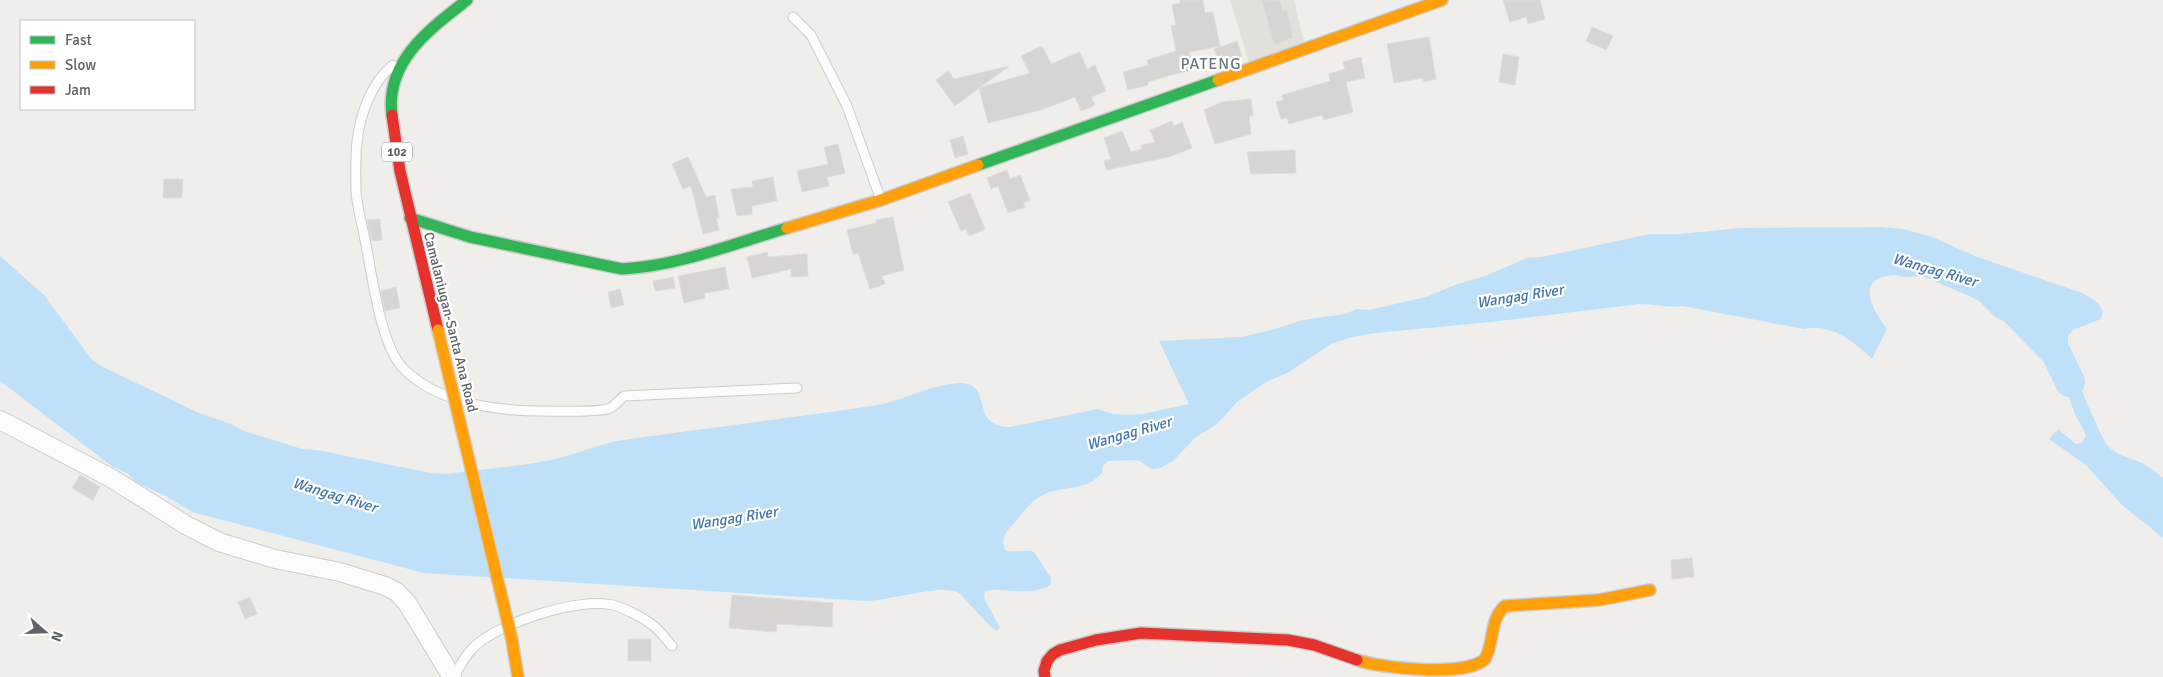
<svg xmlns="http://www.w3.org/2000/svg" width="2163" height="677" viewBox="0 0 2163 677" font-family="Signika,sans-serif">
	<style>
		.education { fill: #e2e0da }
		.water { fill: #bfe0f9 }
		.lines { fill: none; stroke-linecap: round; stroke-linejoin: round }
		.river { stroke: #bfe0f9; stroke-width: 30 }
		.building { fill: #d6d5d3; stroke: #deddd9 }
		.lane-casing { stroke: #cbcccc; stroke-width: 11 }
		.street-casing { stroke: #cbcccc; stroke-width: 20 }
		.fast-casing { stroke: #cacacb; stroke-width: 14 }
		.slow-casing { stroke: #cacacb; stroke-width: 14 }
		.jam-casing { stroke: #cacacb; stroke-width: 14 }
		.lane { stroke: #fdfcfc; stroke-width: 9 }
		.street { stroke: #fdfcfc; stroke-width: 18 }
		.fast { stroke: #30b455; stroke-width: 11 }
		.slow { stroke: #ff9f0a; stroke-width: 11 }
		.jam { stroke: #e5322d; stroke-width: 11 }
		.slow-bridge-casing { stroke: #d7ceb8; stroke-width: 14; stroke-linecap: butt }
		.slow-bridge { stroke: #ff9f0a; stroke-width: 11 }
		.labels { text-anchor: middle; stroke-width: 4.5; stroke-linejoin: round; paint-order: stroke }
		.shield { fill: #fff; stroke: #8f9295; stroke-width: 1 }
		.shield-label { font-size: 12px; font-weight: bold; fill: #5f6368 }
		.street-label { font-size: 14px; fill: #5f6368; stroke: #fff }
		.water-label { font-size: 15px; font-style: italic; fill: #4174aa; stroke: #fff }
		.quarter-label { font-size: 16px; letter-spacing: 1px; fill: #70757a; stroke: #fff }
	</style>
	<rect width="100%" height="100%" fill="#efeeea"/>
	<!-- education -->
	<path class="education" d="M1230 0H1294L1304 42 1249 62Z"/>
	<!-- water -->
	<path class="water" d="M1881 227 1903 229 1932 237 1975 256 2082 293C2092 299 2099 301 2103 312L2101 319 2073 330 2068 336C2066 361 2094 420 2106 444 2116 456 2129 457 2142 463 2150 467 2156 472 2163 478V538L2122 505 2086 465 2049 439 2058 429 2076 444 2083 442 2086 435 2075 414 2061 377 2048 359 2052 337 2049 330 2043 325 2002 320 1995 317 1978 300 1925 277C1919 276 1915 277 1910 277 1904 278 1899 275 1894 275 1853 278 1873 310 1887 329L1872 359C1853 341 1831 323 1804 329L1683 306C1668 308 1654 304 1639 304L1491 322 1375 333 1352 337 1331 344 1287 373 1266 382 1237 402 1217 424 1195 438 1173 461 1160 468 1152 469 1139 461 1131 460 1108 461 1103 466 1102 473C1086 490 1072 486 1053 491 1034 496 1026 509 1014 523 1006 532 1001 537 1005 550 1015 553 1024 549 1034 552L1051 578V585C1031 597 1006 587 985 591L984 598 1000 628 997 631 991 627 959 593C943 583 888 601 866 601L424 573 192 512 166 496 137 483 127 473 113 467 0 381V256L45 296 92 360 105 368 199 413 231 424 244 431 302 449 317 450 431 473 446 474C481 469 517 467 551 460 576 455 600 443 624 440 707 428 790 418 872 406 902 402 930 384 960 383 995 383 968 427 1010 427L1098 409 1113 414 1128 415 1143 414 1189 404 1159 341 1241 337 1275 329 1303 320 1345 314 1357 309 1369 310 1426 297 1455 285 1485 276 1527 258 1542 257 1650 234H1680L1741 228Z"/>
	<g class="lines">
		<!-- river -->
		<path class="river" d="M1998 294 2056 353 2070 382"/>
	</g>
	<!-- building -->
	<path class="building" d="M1180 0H1203L1205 13 1213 12 1220 46 1189 52 1193 70 1171 75 1148 82V85L1128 90 1123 72 1149 65 1147 60 1176 51 1171 26 1176 25 1172 5 1180 3Z
		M1262 0H1280L1283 11 1287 10 1293 38 1274 45Z
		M1503 0H1540L1545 19 1528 24 1526 17 1510 22Z
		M1592 27 1613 36 1606 50 1586 41Z
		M1429 37 1436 79 1424 82 1423 78 1394 83 1387 44Z
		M1237 41 1242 56 1220 64 1214 49Z
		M1042 46 1051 64 1080 52 1087 69 1095 65 1106 91 1091 97 1095 105 1081 111 1075 97 1041 110 988 123 979 88 1030 73 1021 56Z
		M1503 54 1519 57 1515 85 1499 82Z
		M1361 57 1365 78 1346 82 1353 112 1324 120 1322 115 1289 124 1287 118 1281 119 1276 102 1283 100 1282 95 1330 81 1329 74 1345 69 1343 62Z
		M1009 66 955 106 936 80 948 71 954 79Z
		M1251 99 1253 116H1249L1251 134 1215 144 1204 110 1222 102Z
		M1172 121 1174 126 1182 122 1192 148 1169 157 1106 170 1104 161 1111 159 1104 138 1122 131 1131 152 1142 149 1141 145 1155 142 1150 130Z
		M963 136 968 154 955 158 950 140Z
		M838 144 845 173 827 177 829 186 802 192 797 171 828 164 824 147Z
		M1295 150 1296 173 1251 174 1247 152Z
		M688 157 706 197 715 195 719 218H716L719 230 703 234 691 186 683 189 672 164Z
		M1007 170 1010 179 1020 175 1030 200 1023 203 1025 207 1008 213 998 186 991 189 987 178Z
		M773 177 777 201 752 206V214L737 216 731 189 753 187 752 181Z
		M164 179H183L182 198H163Z
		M970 193 985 229 969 236 966 229 961 231 948 202Z
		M893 217 904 270 882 276 885 284 870 289 858 253 853 254 847 230 876 223V220Z
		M380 219 382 240 372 241 367 220Z
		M767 252 768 257 807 254 808 276 791 277V269L752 278 747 257Z
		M725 267 729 289 704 293 705 298 684 303 678 276Z
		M673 277 675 288 655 291 653 281Z
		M396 287 400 308 385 311 381 291Z
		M620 289 624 305 611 308 608 292Z
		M80 475 100 487 93 500 72 488Z
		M1692 558 1694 577 1672 579 1671 560Z
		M732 595 833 603 832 627 777 624 776 632 729 628Z
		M250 597 257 614 245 619 238 602Z
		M628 639H651V661H628Z"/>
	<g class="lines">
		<defs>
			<path id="lane" d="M793 17 811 35 847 106 881 200
				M393 65C371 83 360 115 357 142 355 158 356 176 356 191 357 207 362 224 365 240 372 273 380 346 404 369 437 403 497 411 542 411 555 411 600 413 610 408 615 406 620 399 624 396L797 388
				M454 677C459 667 465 656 473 648 497 623 579 597 613 605 622 607 644 618 651 624 659 629 666 639 672 646"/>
			<path id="street" d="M0 420 111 478 186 525 219 542 275 559 340 572 385 586 397 592 407 603 452 677"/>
			<path id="fast" d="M392 115C385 61 430 29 467 0
				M978 165 1218 80
				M410 218 470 237 622 269C678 266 733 244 787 228"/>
			<path id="slow" d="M1218 80 1442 0
				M787 228 881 200 978 165
				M512 640 518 677
				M1357 660C1384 669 1467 677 1485 659 1495 641 1489 620 1505 606L1599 600 1650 590"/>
			<path id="jam" d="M392 115 400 171 438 330
				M1045 677 1044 671 1047 661 1053 654 1060 650 1096 640 1141 633 1288 640 1314 645 1357 660"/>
		</defs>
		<!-- lane casing -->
		<use href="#lane" class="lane-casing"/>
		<!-- street casing -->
		<use href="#street" class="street-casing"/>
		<!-- fast casing -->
		<use href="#fast" class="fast-casing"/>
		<!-- slow casing -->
		<use href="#slow" class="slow-casing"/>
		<!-- jam casing -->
		<use href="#jam" class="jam-casing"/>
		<!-- lane -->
		<use href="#lane" class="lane"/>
		<!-- street -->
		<use href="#street" class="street"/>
		<!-- fast -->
		<use href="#fast" class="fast"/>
		<!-- slow -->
		<use href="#slow" class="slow"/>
		<!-- jam -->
		<use href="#jam" class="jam"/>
		<defs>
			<path id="slow-bridge" d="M438 330 512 640"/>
		</defs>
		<!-- slow-bridge casing -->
		<use href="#slow-bridge" class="slow-bridge-casing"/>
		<!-- slow-bridge -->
		<use href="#slow-bridge" class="slow-bridge"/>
	</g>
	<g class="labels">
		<!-- shield labels -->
		<rect class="shield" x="382" y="142.5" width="30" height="19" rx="4"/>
		<g class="shield-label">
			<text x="397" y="156">102</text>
		</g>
		<!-- street labels -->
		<g class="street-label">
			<text transform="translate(451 322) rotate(76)" y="5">Camalaniugan-Santa Ana Road</text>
		</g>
		<!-- water labels -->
		<g class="water-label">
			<text transform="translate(1935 270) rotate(16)" y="5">Wangag River</text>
			<text transform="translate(1520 296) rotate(-9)" y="5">Wangag River</text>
			<text transform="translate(1129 433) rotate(-16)" y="5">Wangag River</text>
			<text transform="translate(335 495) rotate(17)" y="5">Wangag River</text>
			<text transform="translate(734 518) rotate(-9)" y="5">Wangag River</text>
		</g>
		<!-- quarter labels -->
		<g class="quarter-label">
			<text x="1211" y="69">PATENG</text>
		</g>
	</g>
	<!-- legend -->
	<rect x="20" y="20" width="175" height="90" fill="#ffffff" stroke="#bfc1c3"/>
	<rect x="30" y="36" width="25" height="8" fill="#30b455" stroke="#bfc1c3"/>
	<text x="65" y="45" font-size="15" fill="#5f6368">Fast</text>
	<rect x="30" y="61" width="25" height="8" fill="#ff9f0a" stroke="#bfc1c3"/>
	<text x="65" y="70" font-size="15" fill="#5f6368">Slow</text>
	<rect x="30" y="86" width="25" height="8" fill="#e5322d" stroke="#bfc1c3"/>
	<text x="65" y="95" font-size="15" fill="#5f6368">Jam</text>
	<!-- north arrow -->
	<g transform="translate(45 632) rotate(110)" stroke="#ffffff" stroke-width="4" paint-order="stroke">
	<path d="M0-4L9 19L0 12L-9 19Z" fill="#5f6368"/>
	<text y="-8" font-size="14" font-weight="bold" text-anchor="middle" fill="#5f6368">N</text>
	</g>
</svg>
